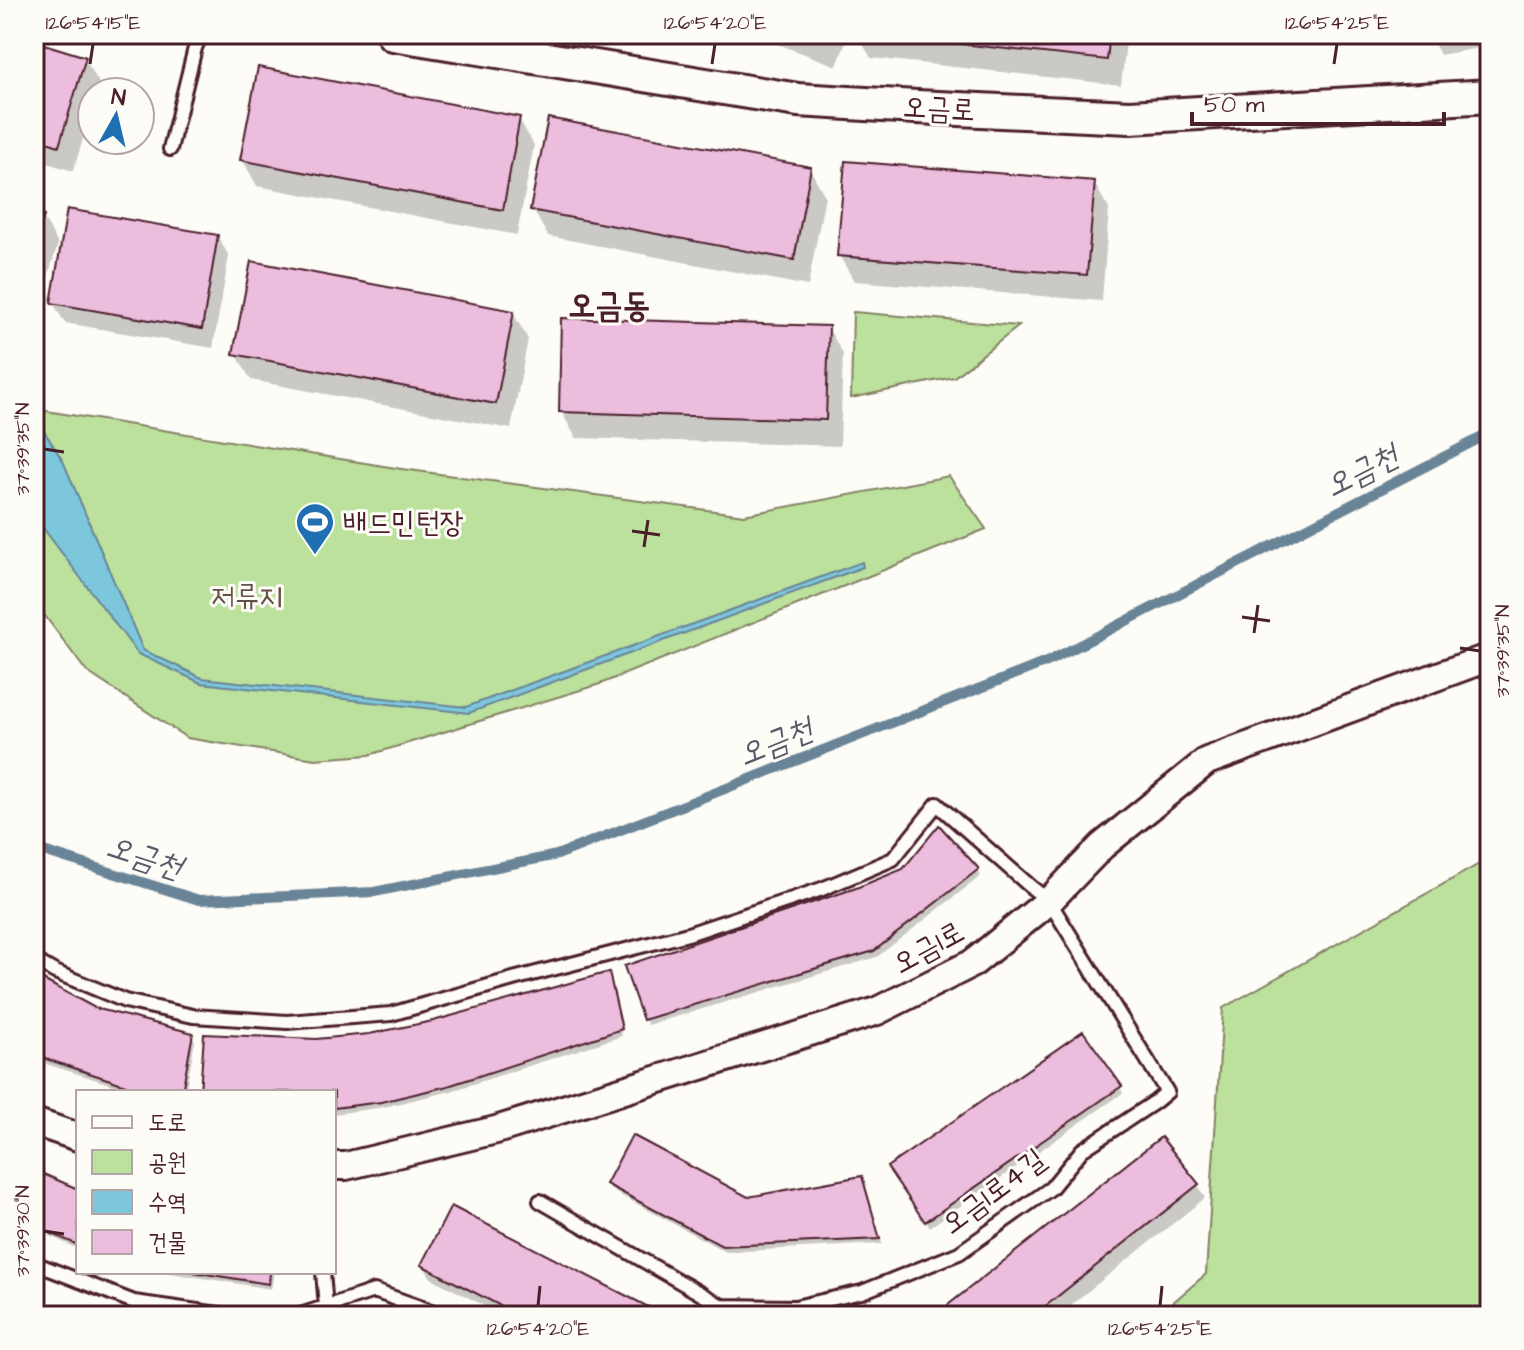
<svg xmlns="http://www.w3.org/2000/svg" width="1524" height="1350" viewBox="0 0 1524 1350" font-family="'Architects Daughter','Poor Story',sans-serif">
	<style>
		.green { fill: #bce19c; stroke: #838064; stroke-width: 2 }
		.water { fill: #7dc7dd; stroke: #698496; stroke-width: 2 }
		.shadow { fill: #0003 }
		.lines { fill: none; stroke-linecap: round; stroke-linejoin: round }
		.stream { stroke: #698496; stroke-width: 10 }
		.building { fill: #edbdde; stroke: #4a1f2b; stroke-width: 2 }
		.service-casing { stroke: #4a1f2b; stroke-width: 18 }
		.minor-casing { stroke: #4a1f2b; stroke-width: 32 }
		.tertiary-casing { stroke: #4a1f2b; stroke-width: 38 }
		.service { stroke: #fdfcf7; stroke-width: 12 }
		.minor { stroke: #fdfcf7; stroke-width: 26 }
		.tertiary { stroke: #fdfcf7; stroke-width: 32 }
		.ticks { fill: none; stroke: #4a1f2b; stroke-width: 3 }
		.labels { text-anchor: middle; stroke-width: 6; stroke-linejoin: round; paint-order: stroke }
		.street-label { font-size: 30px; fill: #4a1f2b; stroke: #fdfcf7 }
		.poi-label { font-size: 30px; fill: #4a1f2b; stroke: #fdfcf7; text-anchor: start }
		.park-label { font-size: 30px; fill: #665047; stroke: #fdfcf7 }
		.water-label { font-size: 32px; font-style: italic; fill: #5c5a69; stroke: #fdfcf7 }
		.quarter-label { font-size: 34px; font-weight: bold; fill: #4a1f2b; stroke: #fdfcf7 }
		.neatline { fill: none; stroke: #4a1f2b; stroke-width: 3 }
		.ticks-label { font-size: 20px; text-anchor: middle; fill: #4a1f2b }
	</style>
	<rect width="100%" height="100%" fill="#fdfcf7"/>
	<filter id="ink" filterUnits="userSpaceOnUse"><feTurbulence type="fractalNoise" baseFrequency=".0125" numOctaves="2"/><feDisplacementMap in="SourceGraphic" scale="16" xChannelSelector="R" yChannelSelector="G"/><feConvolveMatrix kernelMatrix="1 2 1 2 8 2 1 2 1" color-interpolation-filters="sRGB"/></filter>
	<g filter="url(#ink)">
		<!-- green -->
		<path class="green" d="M853 312 1019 326 954 377 851 398Z
			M34 409 402 469 744 515 949 476 986 529 600 684 369 755 315 759 187 738 86 671 34 601Z
			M1490 858V1316H1157L1206 1274 1223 1008Z"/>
		<!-- water -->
		<path class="water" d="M37 420 63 461 143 650 202 678 466 707 862 562 863 567 469 713 201 683 138 654 34 516V487L36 483 34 481V422Z"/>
		<!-- shadow -->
		<path class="shadow" d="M750 34H849L837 66Z
			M857 34H1127L1121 85 871 58Z
			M1429 34H1490V46L1440 55Z
			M34 43 85 59 100 85 98 92H92V111L73 171 34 159Z
			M519 119 534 145 517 235 257 186 242 159Z
			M810 169 825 196 808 286 548 236 533 210Z
			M1094 183 1109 209 1102 301 854 281 839 255Z
			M34 215 43 217 58 244 34 322Z
			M217 236 229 256 213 348 65 323 53 303Z
			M513 313 528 339 511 429 251 380 236 354Z
			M828 328 843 354 840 446 576 438 561 411Z
			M977 870 981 876 877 957 648 1025 645 1020 627 967Z
			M34 977 94 1009 192 1035 195 1041 185 1092H135L43 1063 34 1057Z
			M608 978 622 1036 451 1091 384 1107 334 1114V1092H203L316 1041 370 1036 433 1023Z
			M1120 1087 1123 1093 930 1227 893 1174Z
			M1160 1139 1198 1185 1205 1198 1057 1316H938Z
			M34 1172 78 1191V1249L34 1229Z
			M861 1178 864 1184 882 1244 726 1252 611 1190 608 1184 748 1199Z
			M423 1265 662 1316H504L431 1278Z
			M164 1272H274L271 1289Z"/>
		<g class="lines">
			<!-- stream -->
			<path class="stream" d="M34 848 199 900 374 892 557 855 1049 661 1490 433"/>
		</g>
		<!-- building -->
		<path class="building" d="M872 34H1110L1107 60Z
			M34 41 86 57 59 146 34 138Z
			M258 67 520 117 503 210 240 160Z
			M548 118 811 167 794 260 530 210Z
			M845 161 1095 181 1087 275 837 256Z
			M67 209 218 235 202 329 51 303Z
			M34 213 44 216 34 249Z
			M251 261 514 311 496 404 233 354Z
			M561 318 829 326 826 420 559 412Z
			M939 825 979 869 874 951 643 1020 624 966 856 888 903 869Z
			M609 972 622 1029 448 1086 381 1102 334 1108V1092H200L204 1034 316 1039 369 1034 433 1021Z
			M34 975 95 1008 193 1033 182 1092H147L34 1055Z
			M1083 1031 1122 1086 925 1222 887 1167Z
			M632 1135 748 1197 862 1176 880 1239 722 1246 606 1184Z
			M1161 1137 1199 1184 1033 1316H934Z
			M34 1170 78 1189V1245L34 1226Z
			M451 1206 666 1316H520L421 1265Z
			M193 1272H270L269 1284Z"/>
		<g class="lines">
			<defs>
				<path id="service" d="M170 149 195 48 201 34
					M34 960 55 972 125 1001 193 1016 287 1022 391 1014 513 979 688 934 822 889 893 859 937 804 1031 887 1049 901 1167 1092 1155 1102 1082 1150 1051 1188 959 1253 862 1292 795 1307 722 1306 540 1201
					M34 1263 134 1302 233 1316
					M323 1272 326 1307
					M297 1316 374 1291 445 1316"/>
				<path id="minor" d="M34 1122 78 1137
					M334 1166H346L496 1130 877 1011 973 963 1049 901 1102 846 1207 761 1490 657"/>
				<path id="tertiary" d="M393 34 798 100 917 107 1130 117 1490 96"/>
			</defs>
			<!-- service casing -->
			<use href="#service" class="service-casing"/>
			<!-- minor casing -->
			<use href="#minor" class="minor-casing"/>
			<!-- tertiary casing -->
			<use href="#tertiary" class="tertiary-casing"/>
			<!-- service -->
			<use href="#service" class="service"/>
			<!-- minor -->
			<use href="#minor" class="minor"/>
			<!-- tertiary -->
			<use href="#tertiary" class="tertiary"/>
		</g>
	</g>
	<!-- ticks -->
	<path class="ticks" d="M90 64 93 44M712 64 715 44M1334 64 1337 44M44 449 64 452M632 531 660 535M644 547 648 520M1242 617 1270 621M1254 633 1258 605M1460 648 1480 651M44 1231 64 1234M538 1306 540 1286M1160 1306 1162 1286"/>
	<!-- icons -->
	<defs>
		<symbol id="stadium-pin" viewBox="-11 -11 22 30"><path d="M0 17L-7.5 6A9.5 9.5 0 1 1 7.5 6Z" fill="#1f6fb2" stroke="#fdfcf7"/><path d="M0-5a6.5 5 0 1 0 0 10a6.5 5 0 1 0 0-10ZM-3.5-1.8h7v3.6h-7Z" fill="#fff"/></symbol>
	</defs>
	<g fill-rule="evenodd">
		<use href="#stadium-pin" x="293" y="500" width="44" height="60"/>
	</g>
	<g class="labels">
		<!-- street labels -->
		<g class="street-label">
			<text transform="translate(939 108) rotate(3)" y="10">오금로</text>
			<text transform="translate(928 947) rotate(-29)" y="10">오금1로</text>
			<text transform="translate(993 1191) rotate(-37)" y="10">오금1로4길</text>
		</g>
		<!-- poi labels -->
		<g class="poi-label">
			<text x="343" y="532">배드민턴장</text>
		</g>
		<!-- park labels -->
		<g class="park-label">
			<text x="247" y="606">저류지</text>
		</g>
		<!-- water labels -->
		<g class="water-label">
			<text transform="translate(1361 470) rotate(-27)" y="11">오금천</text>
			<text transform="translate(775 741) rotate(-22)" y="11">오금천</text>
			<text transform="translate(145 856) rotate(18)" y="11">오금천</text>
		</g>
		<!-- quarter labels -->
		<g class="quarter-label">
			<text x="609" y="316">오금동</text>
		</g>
	</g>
	<!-- margin -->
	<rect width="1524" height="1350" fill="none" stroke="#fdfcf7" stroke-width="88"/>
	<!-- legend -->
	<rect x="76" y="1090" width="260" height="184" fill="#fdfcf7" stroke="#b5a4a5" stroke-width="2"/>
	<rect x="92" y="1116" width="40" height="12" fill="#fdfcf7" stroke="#b5a4a5" stroke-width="2"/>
	<text x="148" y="1130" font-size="24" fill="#4a1f2b">도로</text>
	<rect x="92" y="1150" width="40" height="24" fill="#bce19c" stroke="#b5a4a5" stroke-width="2"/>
	<text x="148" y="1170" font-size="24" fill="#4a1f2b">공원</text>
	<rect x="92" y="1190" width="40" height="24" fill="#7dc7dd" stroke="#b5a4a5" stroke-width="2"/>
	<text x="148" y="1210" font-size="24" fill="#4a1f2b">수역</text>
	<rect x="92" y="1230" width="40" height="24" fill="#edbdde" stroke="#b5a4a5" stroke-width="2"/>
	<text x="148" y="1250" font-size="24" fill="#4a1f2b">건물</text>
	<!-- north arrow -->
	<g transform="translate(116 116) rotate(8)"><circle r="38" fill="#fdfcf7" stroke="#b5a4a5" stroke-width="2"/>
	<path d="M0-6L14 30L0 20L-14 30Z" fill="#1f6fb2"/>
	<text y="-12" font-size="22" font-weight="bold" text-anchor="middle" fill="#4a1f2b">N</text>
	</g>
	<!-- scale -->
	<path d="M1192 112v12h252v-12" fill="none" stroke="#4a1f2b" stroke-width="4"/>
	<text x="1204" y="112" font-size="24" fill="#4a1f2b" stroke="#fdfcf7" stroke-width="6" paint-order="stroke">50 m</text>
	<rect x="44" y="44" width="1436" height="1262" class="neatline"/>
	<g class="ticks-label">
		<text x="93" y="29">126°54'15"E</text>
		<text x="715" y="29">126°54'20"E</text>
		<text x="1337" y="29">126°54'25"E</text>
		<text transform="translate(22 449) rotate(-90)" y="7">37°39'35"N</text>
		<text transform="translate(1502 651) rotate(-90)" y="7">37°39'35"N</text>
		<text transform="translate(22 1231) rotate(-90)" y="7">37°39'30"N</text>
		<text x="538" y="1335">126°54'20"E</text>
		<text x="1160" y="1335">126°54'25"E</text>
	</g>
</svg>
